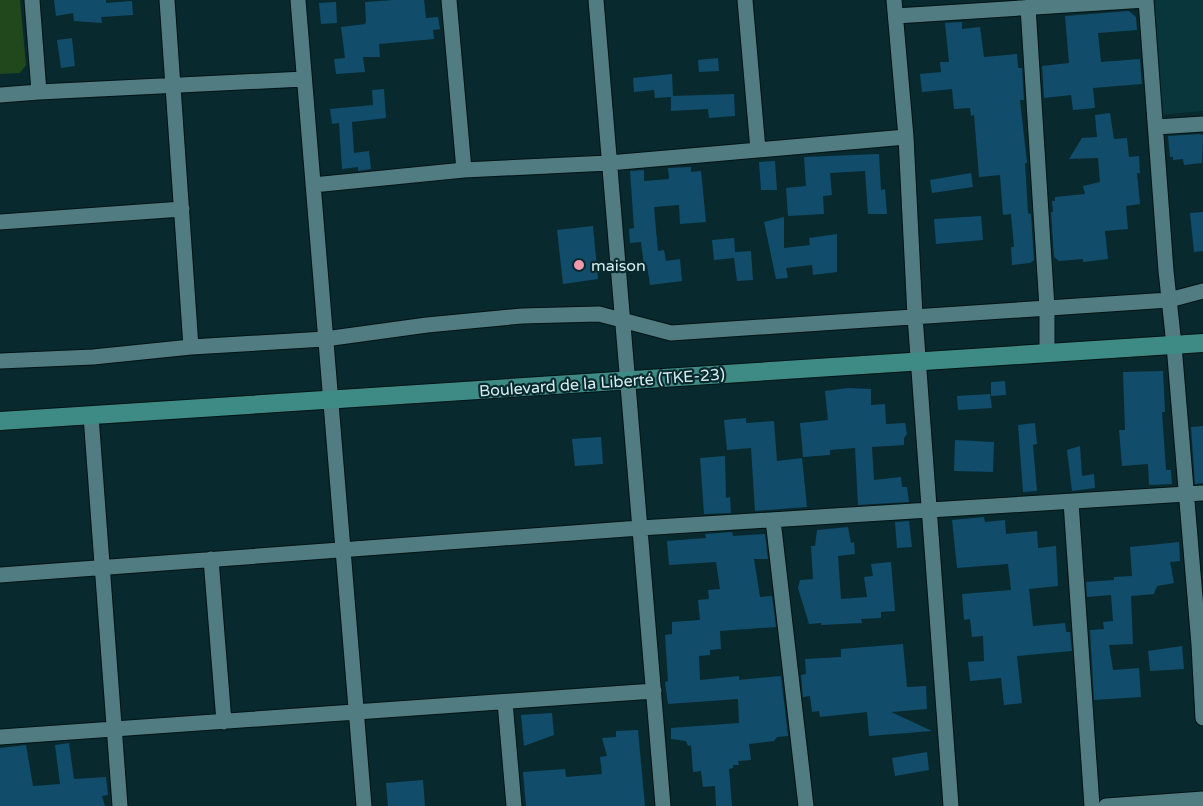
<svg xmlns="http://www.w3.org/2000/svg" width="1203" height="806" viewBox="0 0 1203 806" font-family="'Varela Round',sans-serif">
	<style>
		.built { fill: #09363b }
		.green { fill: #20481c }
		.building { fill: #124c6b }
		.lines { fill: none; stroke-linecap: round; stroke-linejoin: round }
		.street-casing { stroke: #001214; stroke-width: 17 }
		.secondary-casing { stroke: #001214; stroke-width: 20 }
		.street { stroke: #517c81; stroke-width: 15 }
		.secondary { stroke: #3e8b85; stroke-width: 18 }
		.poi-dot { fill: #f29aad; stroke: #082a2e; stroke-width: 2 }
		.labels { text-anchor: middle; stroke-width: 4.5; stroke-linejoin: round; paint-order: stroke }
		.poi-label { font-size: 16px; fill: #d7edf0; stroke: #082a2e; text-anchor: start }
		.street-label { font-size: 16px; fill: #d7edf0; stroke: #082a2e }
	</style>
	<rect width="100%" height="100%" fill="#082a2e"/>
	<!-- built -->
	<path class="built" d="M1150 0H1203V111L1158 115Z"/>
	<!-- green -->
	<path class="green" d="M0 0H20L26 65 20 73 0 74Z"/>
	<!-- building -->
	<path class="building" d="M54 0H106V3L132 1 133 15 101 17 102 23 74 21 73 13 56 16Z
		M394 0H424L426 18 438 17 440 29 433 30 434 39 379 44 380 57H363L365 72 336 74 334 59 345 58 341 27 365 24 366 22 365 2Z
		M336 2 337 23 321 24 319 3Z
		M1129 11 1136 17 1137 30 1098 33 1101 62 1140 59 1142 84 1093 88 1095 108 1073 110 1071 95 1044 98 1042 66 1069 63 1065 16Z
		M962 22V29L980 27 984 57 1017 54 1018 68H1022L1024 100H1020L1027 163H1025L1028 213 1031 214 1034 260 1030 263 1012 265 1011 247H1014L1011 214 1003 215 1000 175 979 177 974 115 971 116 970 108 954 109 952 89 922 92 920 74 941 72 940 62H949L945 23Z
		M72 38 75 66 61 68 57 40Z
		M718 58 719 71 699 72 698 60Z
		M672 74 673 96 734 94 735 116 709 118 708 109 671 111V97L655 98 654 90 634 92 633 78Z
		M384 89 386 118 352 122 354 153 369 151 371 169 358 171V167L342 169 339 123 332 124 330 109 373 105 372 90Z
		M1110 113 1114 139 1127 138 1129 157 1139 156 1140 173H1137L1140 204 1126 206 1128 229 1105 231 1108 259 1083 262V259L1059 261 1054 257 1051 212H1053L1052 201H1055V197L1085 194 1083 186 1100 182 1098 158 1069 159 1082 138 1097 137 1095 115Z
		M1199 134 1203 135 1202 163 1184 165 1183 159 1173 160V157H1170L1168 136Z
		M879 154 881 190 885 189 887 214H868L865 171 830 173 832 195 823 196 824 214 788 216 786 188 806 186 804 157Z
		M775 161 777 190H761L759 162Z
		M691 167V172L701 171 706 222 680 224 679 205 654 207 658 251 664 250 666 261 680 259 682 281 650 285 647 265 644 266 641 242 630 243 629 229 634 228 630 171 644 170V181L669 179 668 168Z
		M971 173 973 187 932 193 930 180Z
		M1203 212V251L1194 252 1190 213Z
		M981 216 983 240 936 244 934 219Z
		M784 217V248L810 245 809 238 837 234V272L813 275 812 265 786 268 788 278 776 279 764 222Z
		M593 226 598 279 563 284 557 230Z
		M734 238 735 252 751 251 753 280 737 281 734 258 714 260 712 240Z
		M1163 371 1165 412H1162L1166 470H1171L1172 484 1149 485 1148 464 1122 466 1119 430H1125L1123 372Z
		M1005 381 1006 395 991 396V382Z
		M848 388 871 389V405L885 404 886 424 905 423 907 434 904 438V445L872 447 874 480 901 477 902 487H907L909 502 858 505 855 448 830 450V455L803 457 800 423 828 420 825 391Z
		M990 394 992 408 958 410 957 396Z
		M746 418V423L774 421 777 461 802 458 807 507 755 511 751 448 727 450 724 420Z
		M1035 423 1037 444 1033 445 1037 491 1023 492 1018 425Z
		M1203 426V483L1195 484 1191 427Z
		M601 437 603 464 575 466 572 439Z
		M955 440 994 442 993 472 954 471Z
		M1080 446 1082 476 1094 474 1095 488 1072 491 1067 450Z
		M725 456 726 498 730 497 731 513 704 514 700 458Z
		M984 517 985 522 1005 520 1006 534 1037 531 1038 548 1056 546 1058 586 1029 589 1033 626 1065 623 1066 632H1070L1072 651 1017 656 1022 703 1004 705 1001 678 970 681 968 662 984 661 983 636 972 637 970 619 964 620 962 594 1011 590 1008 564 957 568 952 520Z
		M909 521 912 547 897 548 895 522Z
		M848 527 851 543 854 542 855 554 838 556 841 599 867 597 864 577 873 576 871 564 891 562 895 611 881 612V618L861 619 862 623 821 625V623L809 624 798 588 800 580 813 579 811 546H815L817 530Z
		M732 532 733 536 765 534 768 559H754L760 597 772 596 776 627 720 631 721 649 710 650V655L699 656 700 680 739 676V680L781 676 788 736 777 737 774 741 749 744 751 760 738 761 739 765H733V768L729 769 732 806H716L715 786 703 787 701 771 693 772 691 745 688 746 686 741 671 739V728L739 723 738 699 668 704 665 682 668 681 665 635 672 634V622L700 620 698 600 709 599 708 590 720 589 716 562 669 565 667 541 706 538 705 534Z
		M1179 542 1180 561 1170 562 1174 583 1157 586 1154 594 1131 596 1133 644 1109 645 1113 670 1139 668 1141 697 1094 700 1090 630 1104 629 1103 622 1113 621 1111 595 1087 597 1086 582 1114 580V577L1132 576 1130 547Z
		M903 644 907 687 926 686 927 709 891 712 932 731 869 736 867 712 820 717 819 711 812 712 810 696 803 697 801 675 806 674 805 659 841 657V649Z
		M1182 646 1184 669 1150 671 1148 651Z
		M552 713 554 735 524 746 521 715Z
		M638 730 645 806H526L523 772 565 769 566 777 602 774 600 757 607 756 602 738 616 737V731Z
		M69 743 74 779 106 777 108 795 102 796 105 806H0V748L26 745 33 786 60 784 55 745Z
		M927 752 929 770 895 776 892 758Z
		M423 780 425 806H388L386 783Z"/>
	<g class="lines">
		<defs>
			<path id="street" d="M32 0 39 92 304 79
				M167 0 191 347
				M298 0 364 806
				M449 0 464 170
				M596 0 663 806
				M745 0 758 150
				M894 0 906 137 915 316 951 806
				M1146 0 1166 271 1174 345 1199 645 1203 718
				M1028 7 1047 308V353
				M896 16 1146 0
				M0 95 39 92
				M1156 127 1203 124
				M313 185 464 170 609 163 906 137
				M0 222 182 209
				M0 361 93 357 191 347 325 339 427 325 522 316 599 314 671 333 1169 300 1203 291
				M91 416 120 806
				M1071 502 1092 806
				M773 520 806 806
				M211 559 224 722
				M0 575 640 528 1203 493
				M505 702 514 806
				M0 737 654 691
				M1106 806 1203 799"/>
			<path id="secondary" d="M0 421 1203 343"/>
		</defs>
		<!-- street casing -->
		<use href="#street" class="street-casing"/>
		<!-- secondary casing -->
		<use href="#secondary" class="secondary-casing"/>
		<!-- street -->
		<use href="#street" class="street"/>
		<!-- secondary -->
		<use href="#secondary" class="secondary"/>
	</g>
	<!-- markers -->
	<circle class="poi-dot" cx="579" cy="265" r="6"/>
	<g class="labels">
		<!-- poi labels -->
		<g class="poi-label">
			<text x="591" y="271">maison</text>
		</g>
		<!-- street labels -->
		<g class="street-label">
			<text transform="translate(602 382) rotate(-4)" y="6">Boulevard de la Liberté (TKE-23)</text>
		</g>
	</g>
</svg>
